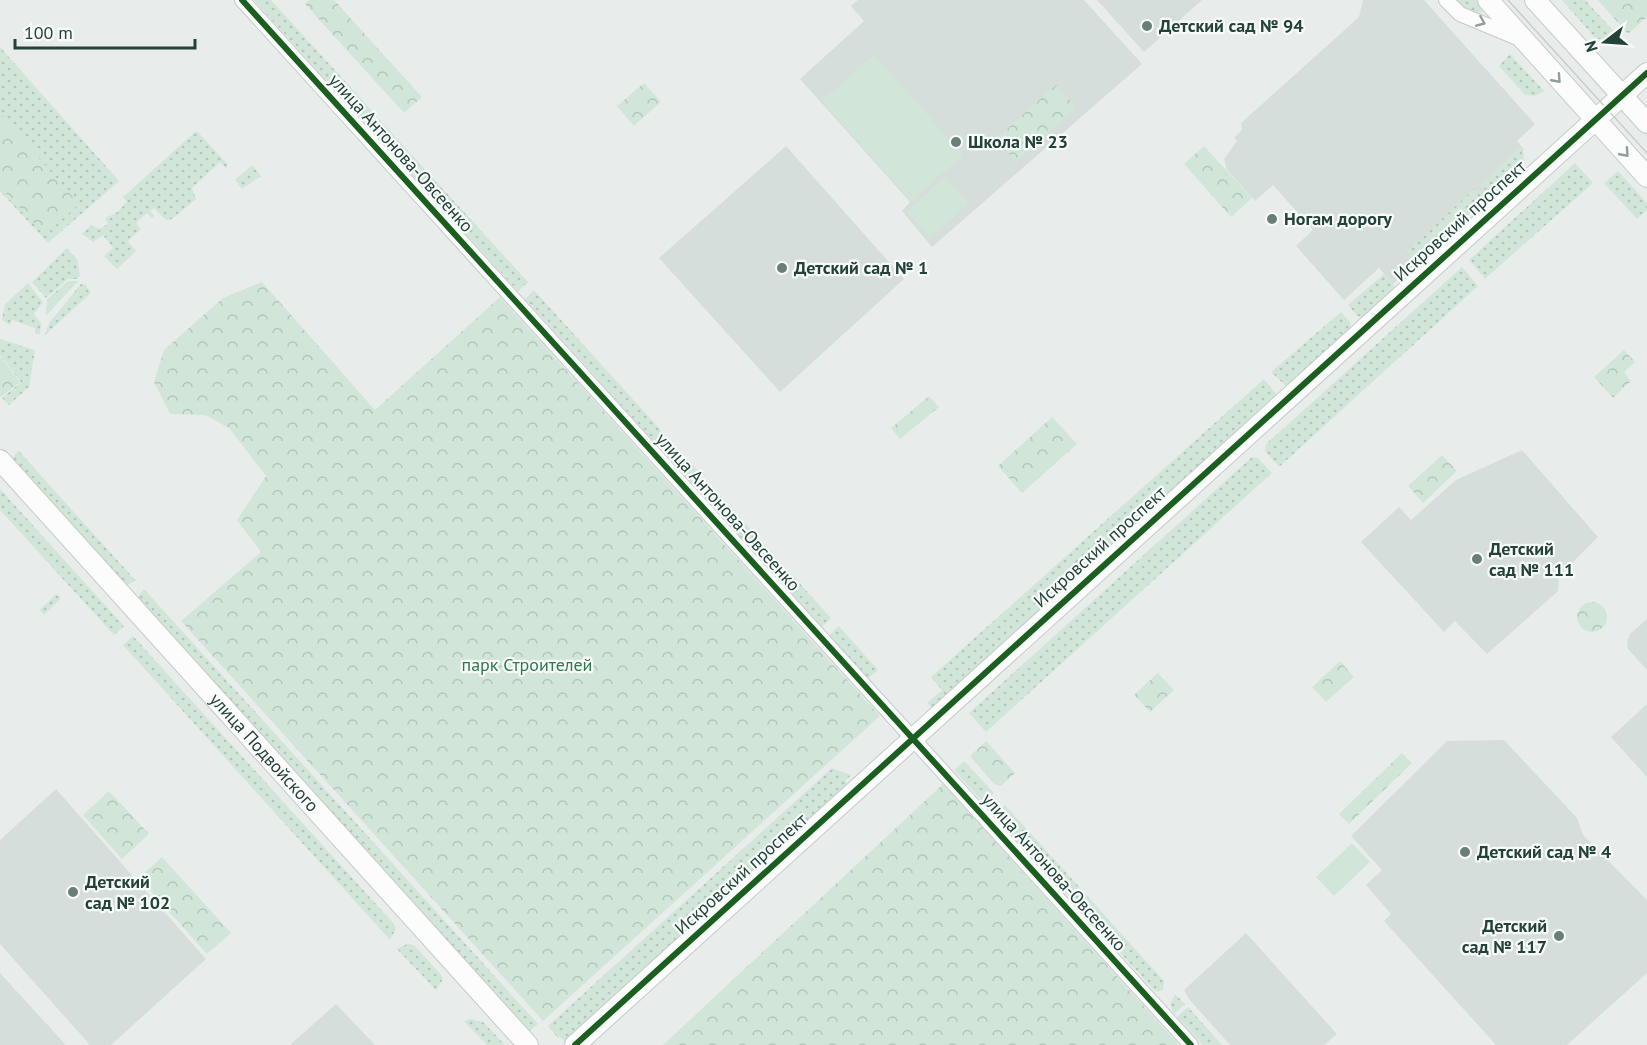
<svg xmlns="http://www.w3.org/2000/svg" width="1647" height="1045" viewBox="0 0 1647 1045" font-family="'PT Sans',sans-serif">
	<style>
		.built { fill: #d6dedb }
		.grass { fill: url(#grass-dots) }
		.forest { fill: url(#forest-crowns) }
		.garden { fill: #d1e6d8 }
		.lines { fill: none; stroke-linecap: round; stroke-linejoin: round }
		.street-casing { stroke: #c5cac8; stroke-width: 16 }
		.secondary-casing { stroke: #c3cbc8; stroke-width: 22 }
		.street { stroke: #fcfcfc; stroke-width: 14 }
		.secondary { stroke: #fcfcfc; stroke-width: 20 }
		.tram { stroke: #c9cdcc; stroke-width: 1.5 }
		.cycleway-casing { stroke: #f7fbf9; stroke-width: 10 }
		.cycleway { stroke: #1b5e20; stroke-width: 6 }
		.oneway { stroke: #909f9b }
		.poi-dot { fill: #697e78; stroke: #f7fbf9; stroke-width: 2 }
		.labels { text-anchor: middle; stroke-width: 4.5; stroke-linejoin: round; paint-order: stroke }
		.poi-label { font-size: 18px; font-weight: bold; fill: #24423a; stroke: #f7fbf9; text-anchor: start }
		.street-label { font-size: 18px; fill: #24423a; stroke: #f7fbf9 }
		.park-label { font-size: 18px; fill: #2d7a4b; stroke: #f7fbf9 }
	</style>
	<defs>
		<pattern id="grass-dots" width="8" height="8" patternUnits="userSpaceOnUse" patternTransform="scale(1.5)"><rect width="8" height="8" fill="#d1e6d8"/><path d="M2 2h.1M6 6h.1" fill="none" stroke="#b3c6ba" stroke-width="1.8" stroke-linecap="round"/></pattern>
		<pattern id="forest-crowns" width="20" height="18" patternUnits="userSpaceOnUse" patternTransform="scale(1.5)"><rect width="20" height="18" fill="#d1e6d8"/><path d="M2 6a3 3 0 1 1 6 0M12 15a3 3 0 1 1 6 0" fill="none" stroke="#b3c6ba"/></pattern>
	</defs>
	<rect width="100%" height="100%" fill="#e8edeb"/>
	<!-- built -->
	<path class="built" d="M858 0H1084L1142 64 932 247 902 211 910 202 800 79 864 21 851 6Z
		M1097 0H1202L1144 52Z
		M1363 0H1424L1535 124 1517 141 1523 148 1524 164 1393 284 1379 268 1344 300 1296 246 1313 230 1273 185 1255 201 1227 170 1224 159 1237 141 1234 138 1242 130 1241 123 1359 17Z
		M786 146 904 279 780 392 659 258Z
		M1522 450 1598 537 1559 576 1558 591 1487 654 1455 621 1444 632 1361 542 1399 507 1411 520 1456 480Z
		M1647 619V670L1628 649 1627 642 1630 634Z
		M1647 704V777L1611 737Z
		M1504 740 1577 818 1583 835 1647 900V973L1567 1045H1496L1384 921 1391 914 1366 885 1382 870 1351 836 1447 741Z
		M56 789 206 959 111 1045H90L0 944V840Z
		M1246 933 1337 1034 1324 1045H1230L1189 999 1184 990Z
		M0 973 66 1045H0Z
		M336 1004 375 1045H290Z"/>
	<!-- grass -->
	<path class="grass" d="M254 0H271L373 112 363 121Z
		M1455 0H1476L1483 12H1470Z
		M1562 0H1585L1621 39H1613L1608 35 1604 39H1596Z
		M0 47 119 181 48 243 0 191Z
		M1510 54 1544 91 1535 96 1525 95 1499 66Z
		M379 119 528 282 518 291 369 128Z
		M195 132H198L228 165 226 168 220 162 192 188 196 199 172 219 166 220 154 208 150 211 154 216 152 218 147 213 136 223 141 229 128 241 136 251 117 269 104 256 113 248 103 235 93 242 82 234 91 225 99 229 108 224 105 218 116 213 127 202 123 197Z
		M1521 147 1523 165 1490 195 1481 185Z
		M1575 163 1593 183 1485 279 1469 260Z
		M252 165 261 176 242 189 235 180Z
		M1618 171 1647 203V210L1637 219 1604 183Z
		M1474 189 1484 199 1415 262 1406 253Z
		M67 248 77 259 80 275 78 279H68L46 298 32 282Z
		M1462 267 1478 286 1279 467 1265 451 1266 444Z
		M1384 274 1397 289 1365 318 1357 316 1348 305Z
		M28 283 43 302 34 314 41 323 40 334H35V328L12 320 10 325 2 320 5 304Z
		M81 284H85L91 293 45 335 49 323Z
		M534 290 831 618 822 627 525 299Z
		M1341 312 1350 322 1352 330 1288 388 1271 372Z
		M0 339 35 350 29 387 9 405 2 398 21 382 0 355Z
		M1264 379 1279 397 933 709 927 703 942 690 931 677Z
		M18 450 136 581 124 586 11 462Z
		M1252 457 1258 458 1272 473 986 732 969 713Z
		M0 489 124 626 114 635 0 510Z
		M144 589 538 1024 528 1033 136 600Z
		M56 594 61 598 44 615 40 610Z
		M839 626 878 670 868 678 829 635Z
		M133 636 394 924 396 929 390 940 123 645Z
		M964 761 994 793 983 802 954 770Z
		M832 768 851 775 845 781 849 786 566 1043 560 1037 558 1038 548 1026Z
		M1005 805 1164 981 1163 990 1158 992 1154 990 994 814Z
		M407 944 414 945 442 976V981L436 990 397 949Z
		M1175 994 1185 1004 1174 1014 1170 1004Z
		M1188 1007 1222 1045H1203L1177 1017Z
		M470 1019 483 1022 505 1045H487L464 1021Z"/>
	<!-- forest -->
	<path class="forest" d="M309 0H334L422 97 404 113 305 4Z
		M1598 0H1647V17L1628 34Z
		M644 83 661 102 634 126 617 106Z
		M1056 85 1076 107 1016 162 996 139Z
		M0 113 79 204 45 235 0 187Z
		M1204 146 1252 198 1231 217 1184 164Z
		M68 281H78L46 316 47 299Z
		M262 282 375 410 500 297 880 716 543 1021 181 621 261 552 237 520 266 476 229 428 205 415 170 414 154 382 164 350 223 298Z
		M1624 350 1635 362 1624 372 1631 381 1613 398 1594 377Z
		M0 356 20 382 1 397 0 396Z
		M929 396 939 407 900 439 891 428Z
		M1052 417 1077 444 1022 493 998 466Z
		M1442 455 1457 471 1423 503 1408 486Z
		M1577 617a15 15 0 1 1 30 0a15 15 0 1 1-30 0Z
		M1340 661 1354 677 1326 702 1312 687Z
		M1158 673 1174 690 1150 712 1134 695Z
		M986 741 1015 773 1001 786 994 784 970 756Z
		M1402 753 1412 763 1349 824 1339 814Z
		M943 784 1179 1045H663Z
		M109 791 149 834 122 859 83 815Z
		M162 857 231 933 207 954 139 878Z"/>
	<!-- garden -->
	<path class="garden" d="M874 55 963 155 911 201 822 101Z
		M945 177 968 203 930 238 907 212Z
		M1352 843 1370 862 1334 896 1316 877Z"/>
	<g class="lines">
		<defs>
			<path id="street" d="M242 0 1191 1045
				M1446 0 1460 14 1520 39"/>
			<g id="secondary">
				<path d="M1488 0 1647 177"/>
				<path d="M1535 0 1647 123"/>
				<path id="s1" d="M0 460 528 1045"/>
				<path d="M575 1045 1647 73"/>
			</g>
		</defs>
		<!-- street casing -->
		<use href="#street" class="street-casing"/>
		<!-- secondary casing -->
		<use href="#secondary" class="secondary-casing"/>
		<!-- street -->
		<use href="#street" class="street"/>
		<!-- secondary -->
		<use href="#secondary" class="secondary"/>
		<!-- tram -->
		<path class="tram" d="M1508 0 1647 153"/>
		<defs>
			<path id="cycleway" d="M242 0 1191 1045
				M575 1045 1647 73"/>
		</defs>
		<!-- cycleway casing -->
		<use href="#cycleway" class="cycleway-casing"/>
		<!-- cycleway -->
		<use href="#cycleway" class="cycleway"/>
	</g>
	<!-- one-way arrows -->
	<defs><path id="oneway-chevron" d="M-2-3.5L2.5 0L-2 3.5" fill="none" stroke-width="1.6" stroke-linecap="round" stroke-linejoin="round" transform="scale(1.5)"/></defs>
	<g class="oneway">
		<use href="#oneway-chevron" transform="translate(1481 22) rotate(23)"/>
		<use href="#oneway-chevron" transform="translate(1557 79) rotate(48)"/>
		<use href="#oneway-chevron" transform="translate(1625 153) rotate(48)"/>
	</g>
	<!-- markers -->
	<g class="poi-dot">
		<circle cx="1147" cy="26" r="6"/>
		<circle cx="956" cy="142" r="6"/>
		<circle cx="1272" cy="219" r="6"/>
		<circle cx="782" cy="268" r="6"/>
		<circle cx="1477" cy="559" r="6"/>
		<circle cx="1465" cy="852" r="6"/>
		<circle cx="73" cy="892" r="6"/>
		<circle cx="1559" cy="936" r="6"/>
	</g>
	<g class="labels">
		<!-- poi labels -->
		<g class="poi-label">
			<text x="1159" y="32">Детский сад № 94</text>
			<text x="968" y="148">Школа № 23</text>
			<text x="1284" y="225">Ногам дорогу</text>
			<text x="794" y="274">Детский сад № 1</text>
			<text x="1489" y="555">Детский<tspan x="1489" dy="21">сад № 111</tspan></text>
			<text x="1477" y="858">Детский сад № 4</text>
			<text x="85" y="888">Детский<tspan x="85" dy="21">сад № 102</tspan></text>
			<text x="1547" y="932" text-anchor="end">Детский<tspan x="1547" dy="21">сад № 117</tspan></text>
		</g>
		<!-- street labels -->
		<g class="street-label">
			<text transform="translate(401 153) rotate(48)" y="6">улица Антонова-Овсеенко</text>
			<text transform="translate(1460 221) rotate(-42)" y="6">Искровский проспект</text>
			<text transform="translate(728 512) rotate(48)" y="6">улица Антонова-Овсеенко</text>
			<text transform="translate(1100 547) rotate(-42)" y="6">Искровский проспект</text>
			<text dy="6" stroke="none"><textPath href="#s1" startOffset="394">улица Подвойского</textPath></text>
			<text transform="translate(1054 872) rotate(48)" y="6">улица Антонова-Овсеенко</text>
			<text transform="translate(741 874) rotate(-42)" y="6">Искровский проспект</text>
		</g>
		<!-- park labels -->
		<g class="park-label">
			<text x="527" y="671">парк Строителей</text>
		</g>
	</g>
	<!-- north arrow -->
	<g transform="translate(1605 42) rotate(253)" stroke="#f7fbf9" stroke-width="4.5" paint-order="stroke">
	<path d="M0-4.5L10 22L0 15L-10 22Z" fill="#24423a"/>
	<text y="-9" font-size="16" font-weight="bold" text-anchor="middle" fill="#24423a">N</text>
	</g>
	<!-- scale -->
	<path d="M15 39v9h180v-9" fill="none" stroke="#24423a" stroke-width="3"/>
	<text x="24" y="39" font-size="18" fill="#24423a" stroke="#f7fbf9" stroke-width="4.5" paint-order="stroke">100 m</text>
</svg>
